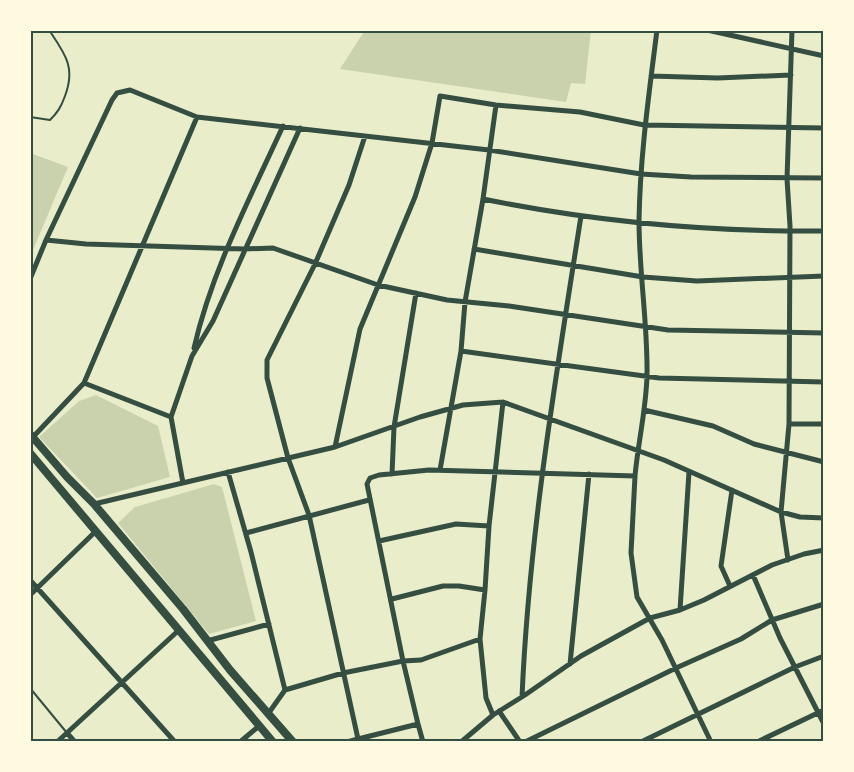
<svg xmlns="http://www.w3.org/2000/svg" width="854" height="772" viewBox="0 0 854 772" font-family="Roboto,sans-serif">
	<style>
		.green { fill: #cad2ad }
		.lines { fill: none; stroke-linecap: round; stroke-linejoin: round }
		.service { stroke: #344e41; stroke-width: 2 }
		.minor { stroke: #344e41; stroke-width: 5 }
		.primary { stroke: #344e41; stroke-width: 8 }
		.neatline { fill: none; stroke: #344e41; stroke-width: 2 }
	</style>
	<rect width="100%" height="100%" fill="#e9edc9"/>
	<!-- green -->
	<path class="green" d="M365 30H591L585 84 571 83 566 102 340 69Z
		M30 153 68 167 30 257Z
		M96 395 158 426 170 477 97 498 39 437 79 401Z
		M214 484 222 487 256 621 209 634 118 523 135 507Z"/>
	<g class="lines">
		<!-- service -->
		<path class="service" d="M30 117 50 120C58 112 61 107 65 96 76 67 65 54 49 30
			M30 688 67 733"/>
		<!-- minor -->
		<path class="minor" d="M707 30 824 56
			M651 76 718 78 791 75
			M483 199C596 222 709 232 824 231
			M46 240 112 100 117 93 130 90 197 117 489 150 641 174 691 177 824 178
			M474 249 643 277 697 281 824 276
			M30 279 46 240 86 244 244 249 273 248 378 285 447 300 509 306 668 330 824 333
			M194 348C212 270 250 198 283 126
			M461 351 659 378 824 382
			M84 383 171 417
			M644 410 713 426 754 444 824 462
			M789 424H824
			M33 437 84 383 197 117
			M335 447 360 329 415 197 432 143 440 96 496 105 580 112 644 125 824 128
			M440 470 461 351 465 302 483 199 496 105
			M228 472 251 552 285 690 268 714
			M392 474 394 427 416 293
			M635 476 631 553 637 597 662 640 711 742
			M183 483 171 417 192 356 213 321 300 128
			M94 504 335 447 420 417 463 405 503 402 664 460 781 512 800 517 824 518
			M246 533 369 500
			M379 541 456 524 489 526
			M788 560 781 512 789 424 790 226 787 179 792 30
			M753 575 780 638 824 724
			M30 580 175 742
			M730 586 721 566 732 490
			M30 595 96 531
			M392 599 443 586H459L485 590
			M680 610 689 472
			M207 641 269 624
			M570 664 589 474
			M285 690 343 673 403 661 421 660 480 639
			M522 697C529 535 556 376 581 216
			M499 711 520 742
			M493 715 486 698 480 639 485 590 489 526 503 402
			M418 724 403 661 367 484 370 478 379 475 429 470 635 476C638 443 646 410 647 376 648 325 639 273 639 221 640 156 649 94 657 30
			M67 733 75 742
			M358 739 418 724 423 742
			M57 742 179 630
			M240 742 259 726
			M347 742 358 739 309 515 288 458 267 378V360L315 264 349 185 365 136
			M461 742 493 715 525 695 581 656 650 618 680 610 704 600 772 565 804 554 824 550
			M525 742 676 668 741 639 772 620 824 604
			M641 742 795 667 824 656
			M757 742 824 710"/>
		<!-- primary -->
		<path class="primary" d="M30 434 67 477 94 504 183 609 230 670 293 742
			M30 453 273 742"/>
	</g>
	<!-- border -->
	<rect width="854" height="772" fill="none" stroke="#fefae0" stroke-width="63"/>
	<rect x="32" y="32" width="790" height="708" class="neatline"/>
</svg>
